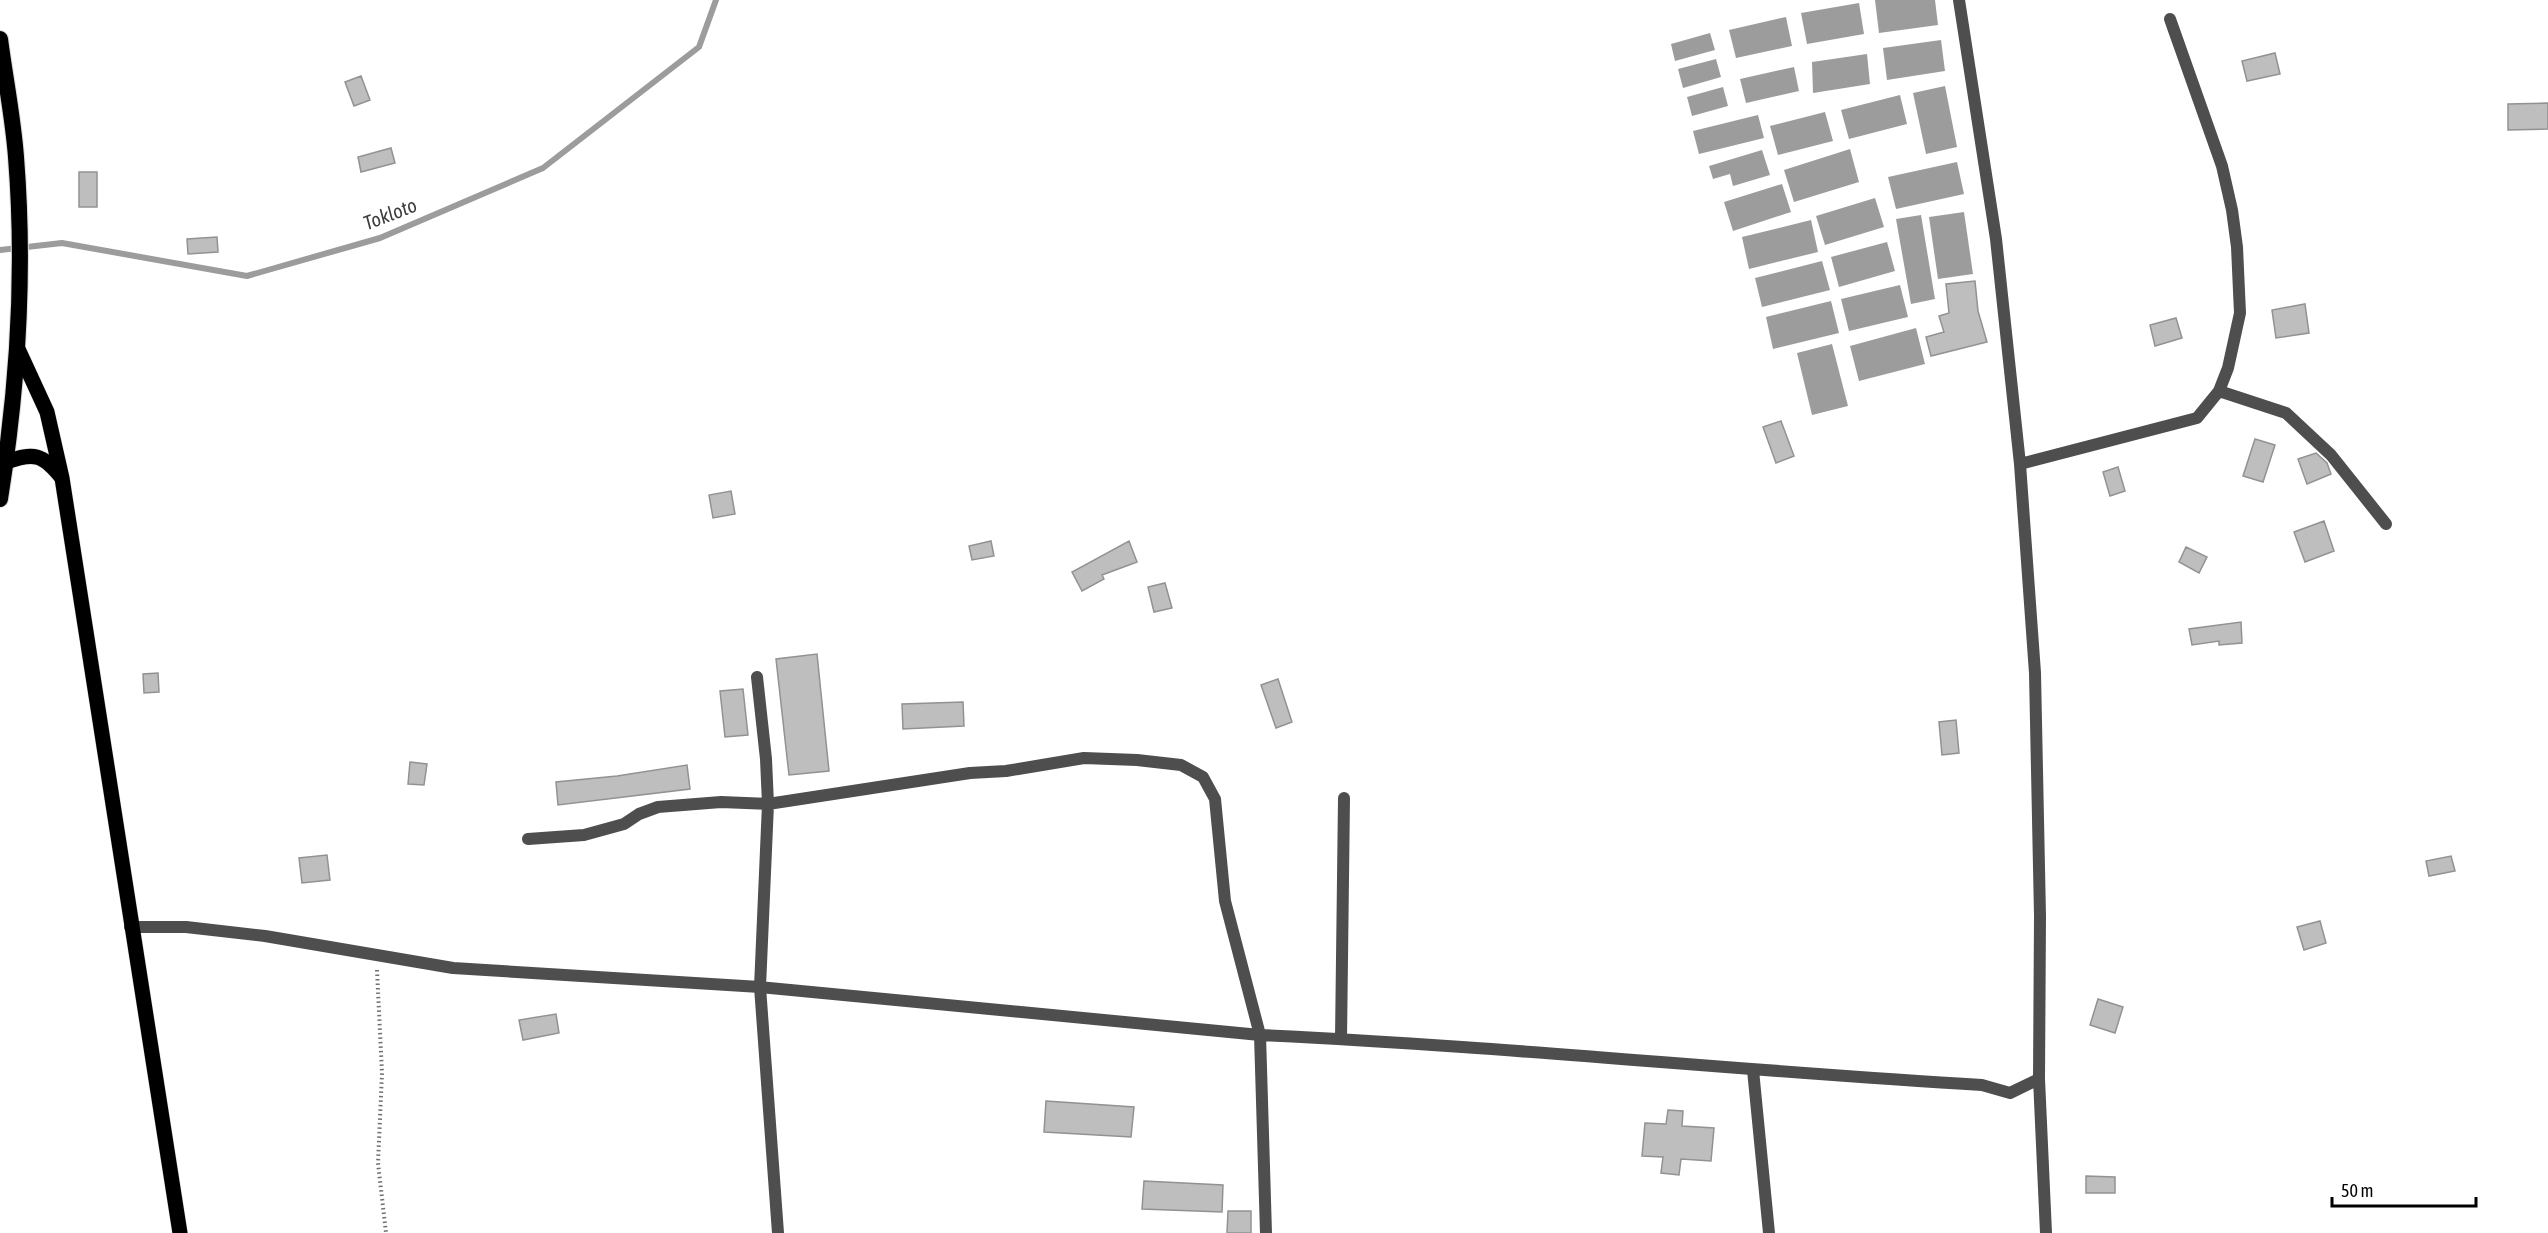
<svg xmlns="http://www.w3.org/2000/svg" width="2548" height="1233" viewBox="0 0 2548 1233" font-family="'Asap Condensed',sans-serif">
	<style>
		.water { fill: #9c9c9c }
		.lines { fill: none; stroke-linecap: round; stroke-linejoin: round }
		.stream { stroke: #9c9c9c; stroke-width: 6 }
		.building { fill: #bebebe; stroke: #929292; stroke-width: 1.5 }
		.primary-casing { stroke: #dbdbdb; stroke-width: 16 }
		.trunk-casing { stroke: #dbdbdb; stroke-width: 18 }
		.path { stroke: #707070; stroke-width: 4; stroke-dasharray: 1.5 3; stroke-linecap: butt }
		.minor { stroke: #4e4e4e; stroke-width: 12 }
		.primary { stroke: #000; stroke-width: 15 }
		.trunk { stroke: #000; stroke-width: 16 }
		.labels { text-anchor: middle; stroke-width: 5; stroke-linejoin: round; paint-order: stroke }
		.water-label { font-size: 20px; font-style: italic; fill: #3d3d3d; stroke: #fff }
	</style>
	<rect width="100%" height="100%" fill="#fff"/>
	<!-- water -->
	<path class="water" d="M1875 0H1935L1938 25 1879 33Z
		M1859 3 1864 34 1807 44 1801 13Z
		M1786 17 1792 46 1736 58 1729 30Z
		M1710 33 1715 50 1675 61 1671 44Z
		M1941 40 1945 71 1887 80 1883 48Z
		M1867 54 1870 84 1813 93 1812 62Z
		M1716 59 1721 77 1683 88 1678 69Z
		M1794 67 1799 91 1746 103 1740 79Z
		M1945 86 1957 147 1926 154 1913 93Z
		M1723 87 1728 106 1692 116 1687 97Z
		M1900 95 1907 124 1849 139 1841 110Z
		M1825 112 1833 141 1778 155 1770 126Z
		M1758 115 1764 138 1699 154 1693 131Z
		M1850 149 1859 182 1794 202 1784 170Z
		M1762 150 1770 175 1733 186 1730 174 1713 179 1709 166Z
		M1957 162 1964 194 1896 209 1888 177Z
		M1782 184 1791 212 1733 231 1724 202Z
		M1875 198 1884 227 1825 245 1816 216Z
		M1964 212 1973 274 1938 279 1929 217Z
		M1921 215 1935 299 1911 304 1896 219Z
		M1811 220 1818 252 1749 269 1742 237Z
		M1887 242 1895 271 1839 287 1831 257Z
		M1822 261 1830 290 1762 307 1755 278Z
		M1900 285 1908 317 1849 331 1841 299Z
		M1831 301 1839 333 1773 349 1766 317Z
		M1916 328 1925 364 1859 381 1850 346Z
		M1832 344 1848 406 1812 415 1797 353Z"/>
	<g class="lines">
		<!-- stream -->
		<path class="stream" d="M0 250 62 243 247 276 380 238 543 168 699 47 716 0"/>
	</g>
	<!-- building -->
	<path class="building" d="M2275 53 2280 74 2247 81 2242 61Z
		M361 76 370 100 354 106 345 82Z
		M2548 103V129L2508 130V104Z
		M391 148 395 163 361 172 358 157Z
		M79 172H97V207H79Z
		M217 237 218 252 188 254 187 239Z
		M1975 281 1978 311 1987 342 1931 356 1926 337 1944 332 1939 316 1949 313 1946 284Z
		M2305 304 2309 333 2276 338 2272 310Z
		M2176 318 2182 338 2155 346 2150 325Z
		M1781 421 1794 456 1776 463 1763 427Z
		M2255 439 2275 445 2263 482 2243 476Z
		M2316 453 2327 463 2331 474 2307 484 2298 459Z
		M2118 467 2125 491 2110 496 2103 472Z
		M731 491 735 514 713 518 709 495Z
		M2324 521 2334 551 2305 562 2294 532Z
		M991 541 994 556 972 560 969 546Z
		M1129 541 1137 562 1102 575 1104 579 1082 591 1072 572Z
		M2186 547 2207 557 2199 573 2179 562Z
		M1165 583 1172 608 1154 612 1148 587Z
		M2241 622 2242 643 2219 645V641L2192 645 2189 629Z
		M817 654 829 771 789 775 776 659Z
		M158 673 159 692 144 693 143 674Z
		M1278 679 1292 722 1276 728 1261 685Z
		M743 689 748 735 725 737 720 691Z
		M963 702 964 726 903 729 902 704Z
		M1956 720 1959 753 1942 755 1939 722Z
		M410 762 427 764 424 785 408 784Z
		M687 765 690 789 558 805 556 782 617 776Z
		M327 855 330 880 302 883 299 858Z
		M2451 856 2455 871 2429 876 2426 861Z
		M2320 921 2326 943 2304 950 2297 927Z
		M2098 999 2123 1007 2115 1033 2090 1025Z
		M556 1014 559 1033 523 1040 519 1020Z
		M1046 1101 1134 1107 1131 1137 1044 1132Z
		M1668 1110 1683 1111 1682 1126 1714 1128 1711 1161 1681 1159 1679 1175 1661 1173 1663 1157 1642 1156 1645 1123 1666 1124Z
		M2086 1176 2115 1177V1193H2086Z
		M1144 1181 1223 1185 1222 1212 1142 1209Z
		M1228 1211H1251V1233H1227Z"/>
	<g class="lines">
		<defs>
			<path id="primary" d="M18 349 47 412 62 478 180 1233
				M6 462C34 452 43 454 62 478"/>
			<path id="trunk" d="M0 39C5 78 13 117 16 157 25 271 18 386 0 499"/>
		</defs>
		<!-- primary casing -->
		<use href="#primary" class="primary-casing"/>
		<!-- trunk casing -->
		<use href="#trunk" class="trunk-casing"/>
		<!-- path -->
		<path class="path" d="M377 970 382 1073 378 1163 386 1233"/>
		<!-- minor -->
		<path class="minor" d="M2219 391 2286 413 2331 455 2386 524
			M2020 464 2197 418 2219 391 2228 368 2240 313 2237 247 2232 210 2222 166 2170 19
			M757 677 766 759 768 804 760 987 778 1233
			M528 839 584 835 624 824 639 814 658 807 721 802 768 804 970 773 1006 771 1084 758 1137 760 1181 765 1203 777 1215 799 1225 901 1260 1035 1266 1233
			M130 927H186L265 936 453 968 760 987 1260 1035C1501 1046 1741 1071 1982 1085L2010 1093 2039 1079 2040 916 2035 673 2020 464 1996 239 1959 0
			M1341 1039 1344 798
			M1753 1070 1769 1233
			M2039 1079 2046 1233"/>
		<!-- primary -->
		<use href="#primary" class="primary"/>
		<!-- trunk -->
		<use href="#trunk" class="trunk"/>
	</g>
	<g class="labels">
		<!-- water labels -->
		<g class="water-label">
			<text transform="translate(390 214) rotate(-21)" y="7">Tokloto</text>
		</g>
	</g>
	<!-- scale -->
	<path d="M2332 1197v9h144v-9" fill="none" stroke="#000000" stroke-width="3"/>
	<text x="2341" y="1197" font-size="18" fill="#000000" stroke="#ffffff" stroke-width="4.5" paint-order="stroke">50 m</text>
</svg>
